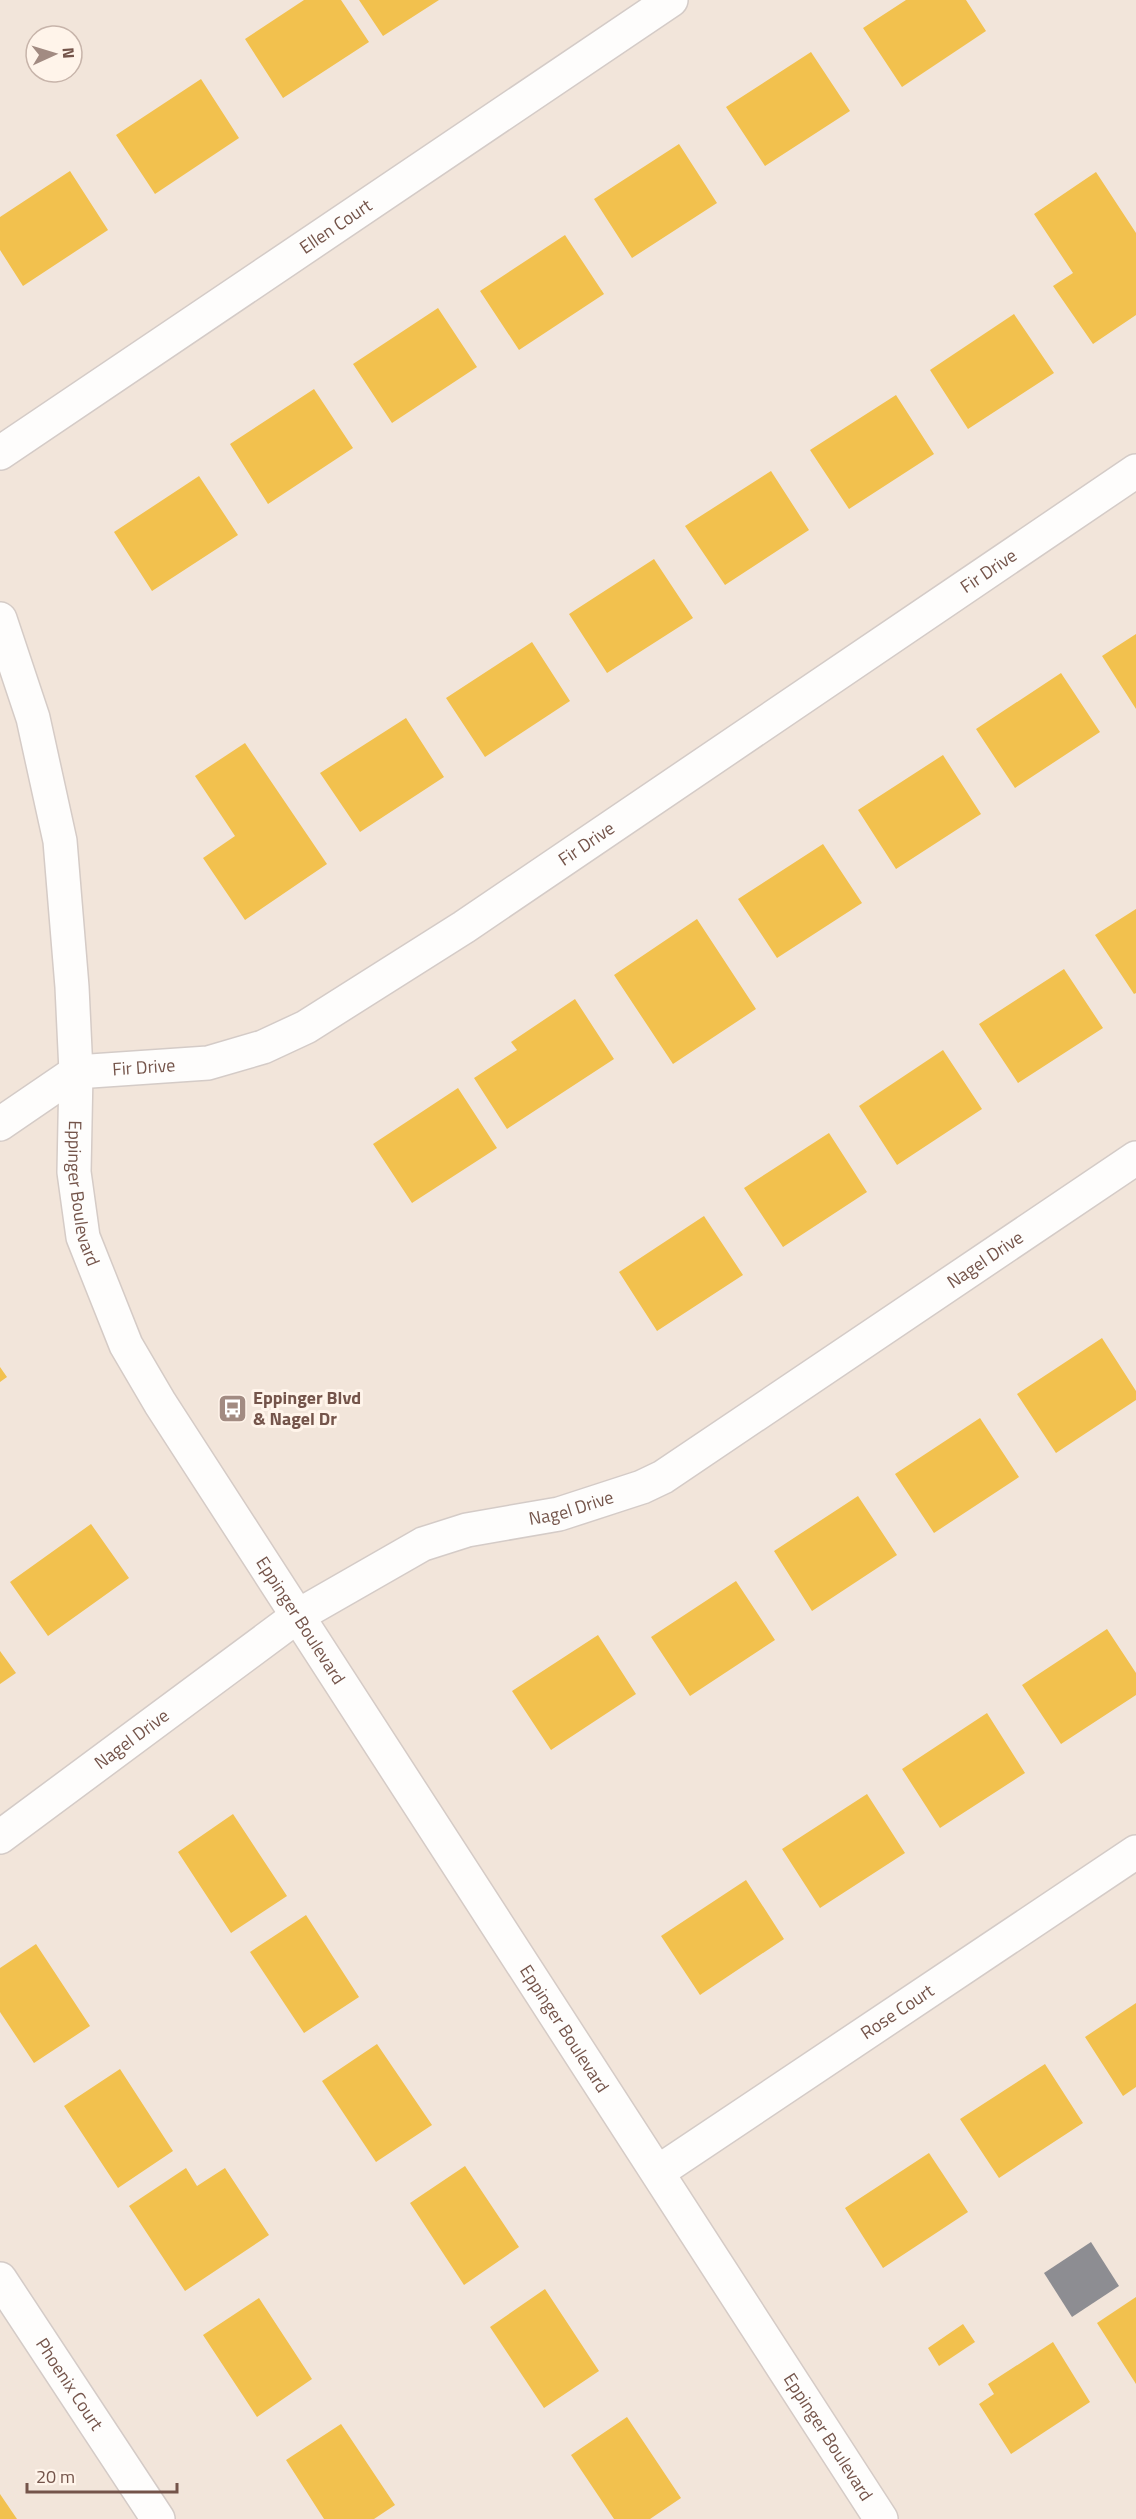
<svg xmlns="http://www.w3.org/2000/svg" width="1136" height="2519" viewBox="0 0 1136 2519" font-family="'Titillium Web',sans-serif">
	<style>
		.residential { fill: #f2e5da; fill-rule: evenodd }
		.homes { fill: #f2c14e }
		.industry { fill: #8d8d92 }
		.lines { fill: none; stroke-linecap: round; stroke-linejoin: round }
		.street-casing { stroke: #d4cbc7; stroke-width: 36 }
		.secondary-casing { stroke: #d5cbc6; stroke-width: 36 }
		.street { stroke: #fefdfc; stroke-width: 33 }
		.secondary { stroke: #fefdfc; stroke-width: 33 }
		.labels { text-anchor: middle; stroke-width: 6; stroke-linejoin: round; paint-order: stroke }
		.street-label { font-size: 18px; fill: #74544a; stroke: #fff4ea }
		.poi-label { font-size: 18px; font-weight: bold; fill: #74544a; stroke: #fff4ea; text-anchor: start }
	</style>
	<rect width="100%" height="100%" fill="#f6f0ea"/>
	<!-- residential -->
	<path class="residential" d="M0 0H1136V2519H0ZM36 36H72V72H36Z"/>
	<!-- homes -->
	<path class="homes" d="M304 0H341L369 42 283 98 245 39Z
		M359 0H439L383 36Z
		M906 0H966L986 31 902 87 863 28Z
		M811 52 850 111 765 166 726 107Z
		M201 79 239 138 155 194 116 135Z
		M679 144 717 203 632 258 594 199Z
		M70 171 108 230 23 286 0 250V217Z
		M1096 172 1136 233V315L1093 344 1053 286 1073 273 1034 214Z
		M565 235 604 294 519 350 480 291Z
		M438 308 477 367 392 423 353 364Z
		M1014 314 1054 373 968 429 930 370Z
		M314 389 353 448 268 504 230 444Z
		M896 395 934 454 849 509 810 450Z
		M771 471 809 530 725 585 685 526Z
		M199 476 238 535 152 591 114 532Z
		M654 559 693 618 607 673 569 614Z
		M1136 634V709L1102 656Z
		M532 642 570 701 485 757 446 698Z
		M1061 673 1100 732 1015 788 976 729Z
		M406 718 444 777 360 832 320 773Z
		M245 743 327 864 245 920 203 858 235 836 195 776Z
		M943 755 981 814 896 869 858 810Z
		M823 844 862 903 777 958 738 899Z
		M1136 909V993L1134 994 1095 935Z
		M697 919 756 1009 673 1064 614 975Z
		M1064 969 1103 1028 1018 1083 979 1024Z
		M575 999 614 1059 507 1129 474 1078 517 1050 511 1042Z
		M943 1050 982 1109 897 1165 859 1106Z
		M458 1088 497 1148 412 1203 373 1144Z
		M829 1133 867 1192 783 1247 744 1188Z
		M704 1216 743 1275 657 1331 619 1272Z
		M1102 1338 1136 1391V1400L1056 1453 1017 1394Z
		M0 1367 7 1377 0 1382Z
		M980 1418 1019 1477 934 1533 895 1474Z
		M858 1496 897 1555 812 1611 774 1551Z
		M91 1524 129 1578 48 1636 10 1582Z
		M736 1581 775 1640 690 1696 651 1637Z
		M1107 1629 1136 1673V1695L1061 1744 1022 1685Z
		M598 1635 636 1694 551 1750 512 1691Z
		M0 1651 16 1673 0 1684Z
		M987 1713 1025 1773 940 1828 902 1769Z
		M867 1794 905 1853 820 1908 782 1849Z
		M233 1814 287 1896 231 1933 178 1852Z
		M746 1880 784 1939 700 1995 661 1936Z
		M306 1915 359 1997 304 2033 250 1952Z
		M36 1944 90 2026 34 2063 0 2012V1968Z
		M1136 2003V2087L1123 2096 1085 2037Z
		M377 2044 432 2125 376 2162 322 2081Z
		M1045 2064 1083 2123 999 2178 960 2119Z
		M120 2069 173 2151 118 2188 64 2106Z
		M929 2153 968 2212 883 2268 845 2208Z
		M465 2166 519 2247 464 2285 410 2203Z
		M186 2168 197 2186 225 2168 269 2235 185 2291 129 2206Z
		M545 2289 599 2371 544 2408 490 2327Z
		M1136 2297V2384L1097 2323Z
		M259 2298 312 2379 257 2417 203 2335Z
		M963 2324 975 2342 939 2366 928 2348Z
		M1053 2342 1090 2402 1011 2454 979 2404 994 2394 988 2384Z
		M627 2417 681 2498 650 2519H614L571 2455Z
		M341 2424 395 2505 374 2519H324L286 2460Z
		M0 2494 17 2519H0Z"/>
	<!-- industry -->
	<path class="industry" d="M1091 2242 1119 2286 1072 2317 1044 2273Z"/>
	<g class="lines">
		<defs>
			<g id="street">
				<path id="s1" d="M0 453 671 0"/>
				<path id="s2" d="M0 1124 76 1072 208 1063 263 1047 306 1027 464 927 1136 471"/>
				<path id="s3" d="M0 1837 299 1615 423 1544 467 1530 559 1514 642 1487 663 1477 1136 1158"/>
				<path id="s4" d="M658 2172 1136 1852"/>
				<path id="s5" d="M0 2279 158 2519"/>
			</g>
			<g id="secondary">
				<path id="s6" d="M0 619 33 718 60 841 72 987 76 1072 74 1172 83 1237 126 1345 160 1403 881 2519"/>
			</g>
		</defs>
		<!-- street casing -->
		<use href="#street" class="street-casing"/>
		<!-- secondary casing -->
		<use href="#secondary" class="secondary-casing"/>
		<!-- street -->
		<use href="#street" class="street"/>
		<!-- secondary -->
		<use href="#secondary" class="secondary"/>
	</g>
	<!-- icons -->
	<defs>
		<symbol id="bus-square" viewBox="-11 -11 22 22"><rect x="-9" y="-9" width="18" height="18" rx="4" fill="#a28b82" stroke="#fff4ea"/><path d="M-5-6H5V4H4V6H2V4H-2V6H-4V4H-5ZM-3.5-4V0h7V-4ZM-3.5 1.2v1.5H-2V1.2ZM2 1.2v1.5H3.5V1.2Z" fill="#fff"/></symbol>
	</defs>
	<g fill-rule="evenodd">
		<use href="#bus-square" x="216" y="1392" width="33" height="33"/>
	</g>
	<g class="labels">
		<!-- street labels -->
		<g class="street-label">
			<text dy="6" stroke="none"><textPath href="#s1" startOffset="405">Ellen Court</textPath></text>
			<text dy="6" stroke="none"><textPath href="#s2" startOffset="1150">Fir Drive</textPath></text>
			<text dy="6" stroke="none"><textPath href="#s2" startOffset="664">Fir Drive</textPath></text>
			<text dy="6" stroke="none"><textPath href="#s2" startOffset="160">Fir Drive</textPath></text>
			<text dy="6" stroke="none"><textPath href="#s6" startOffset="584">Eppinger Boulevard</textPath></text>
			<text dy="6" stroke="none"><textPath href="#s3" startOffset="1154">Nagel Drive</textPath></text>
			<text dy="6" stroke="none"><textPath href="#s3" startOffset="668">Nagel Drive</textPath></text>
			<text dy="6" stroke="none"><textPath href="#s6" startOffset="1070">Eppinger Boulevard</textPath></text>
			<text dy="6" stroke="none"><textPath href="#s3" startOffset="164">Nagel Drive</textPath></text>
			<text dy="6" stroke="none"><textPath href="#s4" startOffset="288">Rose Court</textPath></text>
			<text dy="6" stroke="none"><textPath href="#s6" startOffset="1556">Eppinger Boulevard</textPath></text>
			<text dy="6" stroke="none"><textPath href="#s5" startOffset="126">Phoenix Court</textPath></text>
			<text dy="6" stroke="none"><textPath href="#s6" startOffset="2042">Eppinger Boulevard</textPath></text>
		</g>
		<!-- poi labels -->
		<g class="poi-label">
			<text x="253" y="1404">Eppinger Blvd<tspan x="253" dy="21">&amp; Nagel Dr</tspan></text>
		</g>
	</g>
	<!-- north arrow -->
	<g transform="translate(54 54) rotate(86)"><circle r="28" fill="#fff4ea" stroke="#c7b4aa" stroke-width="1.5"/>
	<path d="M0-4.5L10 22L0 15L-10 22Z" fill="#a28b82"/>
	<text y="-9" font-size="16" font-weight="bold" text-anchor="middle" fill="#74544a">N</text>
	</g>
	<!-- scale -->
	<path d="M27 2483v9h150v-9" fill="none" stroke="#74544a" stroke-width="3"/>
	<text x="36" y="2483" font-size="18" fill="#74544a" stroke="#fff4ea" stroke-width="4.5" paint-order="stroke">20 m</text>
</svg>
